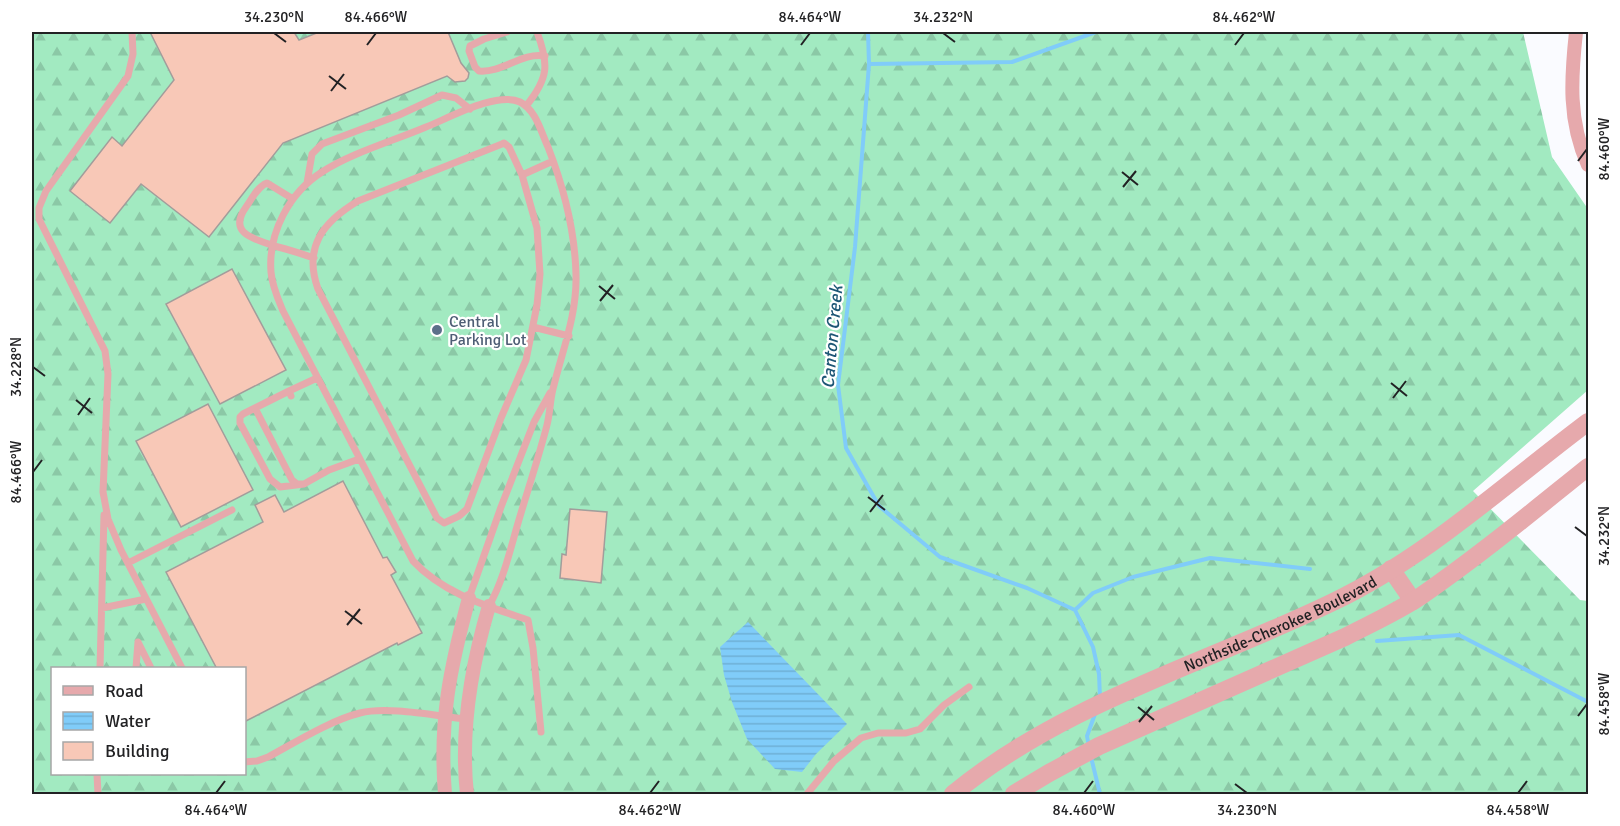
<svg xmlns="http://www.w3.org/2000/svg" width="1620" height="826" viewBox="0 0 1620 826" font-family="Signika,sans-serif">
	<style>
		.forest { fill: url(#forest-firs); fill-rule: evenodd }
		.water { fill: url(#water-rules) }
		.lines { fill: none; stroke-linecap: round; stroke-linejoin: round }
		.stream { stroke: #80ccf9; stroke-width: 4 }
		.building { fill: #f8c8b7; stroke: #a29d9b; stroke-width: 1.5 }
		.service { stroke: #e6a9ac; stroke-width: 7 }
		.minor { stroke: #e6a9ac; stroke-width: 14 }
		.tertiary { stroke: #e6a9ac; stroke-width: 18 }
		.ticks { fill: none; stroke: #222224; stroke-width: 2 }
		.service-dot { fill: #5c6f8a; stroke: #fff; stroke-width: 2 }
		.labels { text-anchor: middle; stroke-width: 4.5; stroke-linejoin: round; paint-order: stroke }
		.service-label { font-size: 16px; fill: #4e5e75; stroke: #fff; text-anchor: start }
		.street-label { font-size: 16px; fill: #222224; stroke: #fff }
		.water-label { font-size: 18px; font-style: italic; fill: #1d5675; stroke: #fff }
		.neatline { fill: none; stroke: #222224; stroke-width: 2 }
		.ticks-label { font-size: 15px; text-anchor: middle; fill: #222224 }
	</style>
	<defs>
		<pattern id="forest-firs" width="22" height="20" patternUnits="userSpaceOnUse" patternTransform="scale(1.5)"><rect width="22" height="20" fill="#a2eac1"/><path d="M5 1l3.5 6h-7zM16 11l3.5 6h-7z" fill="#8bc8a6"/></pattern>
		<pattern id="water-rules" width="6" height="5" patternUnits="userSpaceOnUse" patternTransform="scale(1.5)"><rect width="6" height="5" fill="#80ccf9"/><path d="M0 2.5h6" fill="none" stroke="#6eafd5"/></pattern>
	</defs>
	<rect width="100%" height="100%" fill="#fafbff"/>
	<!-- forest -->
	<path class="forest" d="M32 32H1523L1552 157 1588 209V390L1473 491 1580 600 1588 601V794H32ZM52 668H244V774H52Z"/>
	<!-- water -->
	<path class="water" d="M748 622 847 724 816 754 802 772 775 769 747 739 732 702 724 675 720 647Z"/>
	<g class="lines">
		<!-- stream -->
		<path class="stream" d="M868 32 869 64 855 247 838 385 846 448 879 506 940 557 1027 588 1075 610 1093 647 1099 674 1100 698
			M869 64 1012 62 1096 32
			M1075 610 1093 593 1133 577 1210 558 1310 569
			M1377 641 1459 635 1588 702
			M1089 747 1087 736 1095 714
			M1091 757 1100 794"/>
	</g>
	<!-- building -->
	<path class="building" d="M150 32H294L299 40 319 32H448L461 63 469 73 468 78 465 81 455 82 447 76 283 143 209 237 141 184 110 223 70 191 112 137 122 146 174 80Z
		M232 269 286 370 220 404 166 304Z
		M208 404 253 490 181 527 136 441Z
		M343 481 383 558 387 557 396 572 391 575 422 633 398 645 397 643 244 722V669H217L166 572 263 522 255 505 275 495 284 512Z
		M570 509 607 512 601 583 560 578 562 554 566 555Z"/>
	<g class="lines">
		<!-- service -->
		<path class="service" d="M132 32 133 54 128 76 46 191 39 208V219L105 351 108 374 103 492 108 519 121 550 182 668
			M507 32 484 39 470 46 469 51 475 67 479 71C503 73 521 52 545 56
			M526 106C549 78 549 64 537 32
			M522 175 509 147 504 143 502 144 358 201C323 222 303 247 318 289L437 518 444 523 459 516 467 509 501 418 526 360 537 305 540 274 537 228 522 175 553 161
			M307 183 312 154 322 144 399 115 442 95 456 98 470 109
			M293 199 267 183C257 187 252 199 246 207 226 235 258 240 278 247 290 250 302 254 314 258
			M533 327 569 336
			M289 391 243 414 240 417V423L270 479 280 487 304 484
			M291 396 289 391 317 378
			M255 408 292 480 297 484H304L329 470 359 459
			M128 563 232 510
			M469 598 501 507 534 422 550 393
			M489 606C502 583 509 555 516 530 526 495 538 460 547 425 550 413 550 401 553 389 562 351 577 316 576 275 575 230 564 188 548 147 541 132 536 110 520 102 497 91 449 118 426 127 393 141 351 153 322 172 289 193 268 233 271 272 272 286 278 299 283 311L413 561C444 594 487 606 528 620L533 648 541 732
			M102 608 146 599
			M100 668 104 515
			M136 668 138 642 151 668
			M244 762 257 761 268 757C294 743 331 720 360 713 388 706 436 716 466 719
			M97 774 98 794
			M807 794 834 761 861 738 878 733H906L920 729 944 705 969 687"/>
		<!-- minor -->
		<path class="minor" d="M1576 32C1571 78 1568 121 1588 165
			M445 794C439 721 450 668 469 598
			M467 794C460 731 471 667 489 606"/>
		<!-- tertiary -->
		<g class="tertiary">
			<path d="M1391 569 1413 601"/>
			<path id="s1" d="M953 794C1063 703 1205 664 1333 602 1427 557 1505 484 1588 422"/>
			<path d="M1014 794 1049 773 1099 746 1345 637C1370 624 1397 612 1421 596 1479 556 1533 511 1588 467"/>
		</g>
	</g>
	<!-- ticks -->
	<path class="ticks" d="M274 33 286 42M943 33 955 42M367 45 376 33M801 45 810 33M1235 45 1244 33M329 76 346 89M331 91 344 74M1578 161 1587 149M1122 172 1138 185M1123 187 1136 171M599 286 615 299M600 301 613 285M33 367 45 376M1391 383 1407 396M1393 398 1406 381M76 400 92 413M78 415 90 398M33 472 42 460M868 497 885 510M870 512 883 495M1575 527 1587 536M345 611 362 624M347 625 360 609M1138 707 1154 720M1578 716 1587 704M1139 722 1152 706M1235 784 1247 793M216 793 225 781M650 793 659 781M1084 793 1093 781M1518 793 1527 781"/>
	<!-- markers -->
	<circle class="service-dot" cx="437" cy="330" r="6"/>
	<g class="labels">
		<!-- service labels -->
		<g class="service-label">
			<text x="449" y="327">Central<tspan x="449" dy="18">Parking Lot</tspan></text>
		</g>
		<!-- street labels -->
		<g class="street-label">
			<text dy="6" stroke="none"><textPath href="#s1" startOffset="370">Northside-Cherokee Boulevard</textPath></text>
		</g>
		<!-- water labels -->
		<g class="water-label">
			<text transform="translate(832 337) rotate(-85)" y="6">Canton Creek</text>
		</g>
	</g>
	<!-- border -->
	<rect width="1620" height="826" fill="none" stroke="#ffffff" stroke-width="66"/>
	<!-- legend -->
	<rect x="51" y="667" width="195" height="108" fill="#ffffff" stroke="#a7a7a7" stroke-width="1.5"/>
	<rect x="63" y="686" width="30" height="9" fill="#e6a9ac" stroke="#a7a7a7" stroke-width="1.5"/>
	<text x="105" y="697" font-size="18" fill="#222224">Road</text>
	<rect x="63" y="712" width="30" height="18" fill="url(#water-rules)" stroke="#a7a7a7" stroke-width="1.5"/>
	<text x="105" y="727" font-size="18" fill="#222224">Water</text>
	<rect x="63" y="742" width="30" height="18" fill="#f8c8b7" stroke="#a7a7a7" stroke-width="1.5"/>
	<text x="105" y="757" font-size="18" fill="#222224">Building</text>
	<rect x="33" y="33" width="1554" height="760" class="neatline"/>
	<g class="ticks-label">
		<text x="274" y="22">34.230°N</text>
		<text x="376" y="22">84.466°W</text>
		<text x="810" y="22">84.464°W</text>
		<text x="943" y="22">34.232°N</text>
		<text x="1244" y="22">84.462°W</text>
		<text transform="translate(1604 149) rotate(-90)" y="5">84.460°W</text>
		<text transform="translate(16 367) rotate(-90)" y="5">34.228°N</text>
		<text transform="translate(16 472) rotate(-90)" y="5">84.466°W</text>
		<text transform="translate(1604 536) rotate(-90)" y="5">34.232°N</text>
		<text transform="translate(1604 704) rotate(-90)" y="5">84.458°W</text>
		<text x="216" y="815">84.464°W</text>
		<text x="650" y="815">84.462°W</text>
		<text x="1084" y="815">84.460°W</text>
		<text x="1247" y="815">34.230°N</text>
		<text x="1518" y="815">84.458°W</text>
	</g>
</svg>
